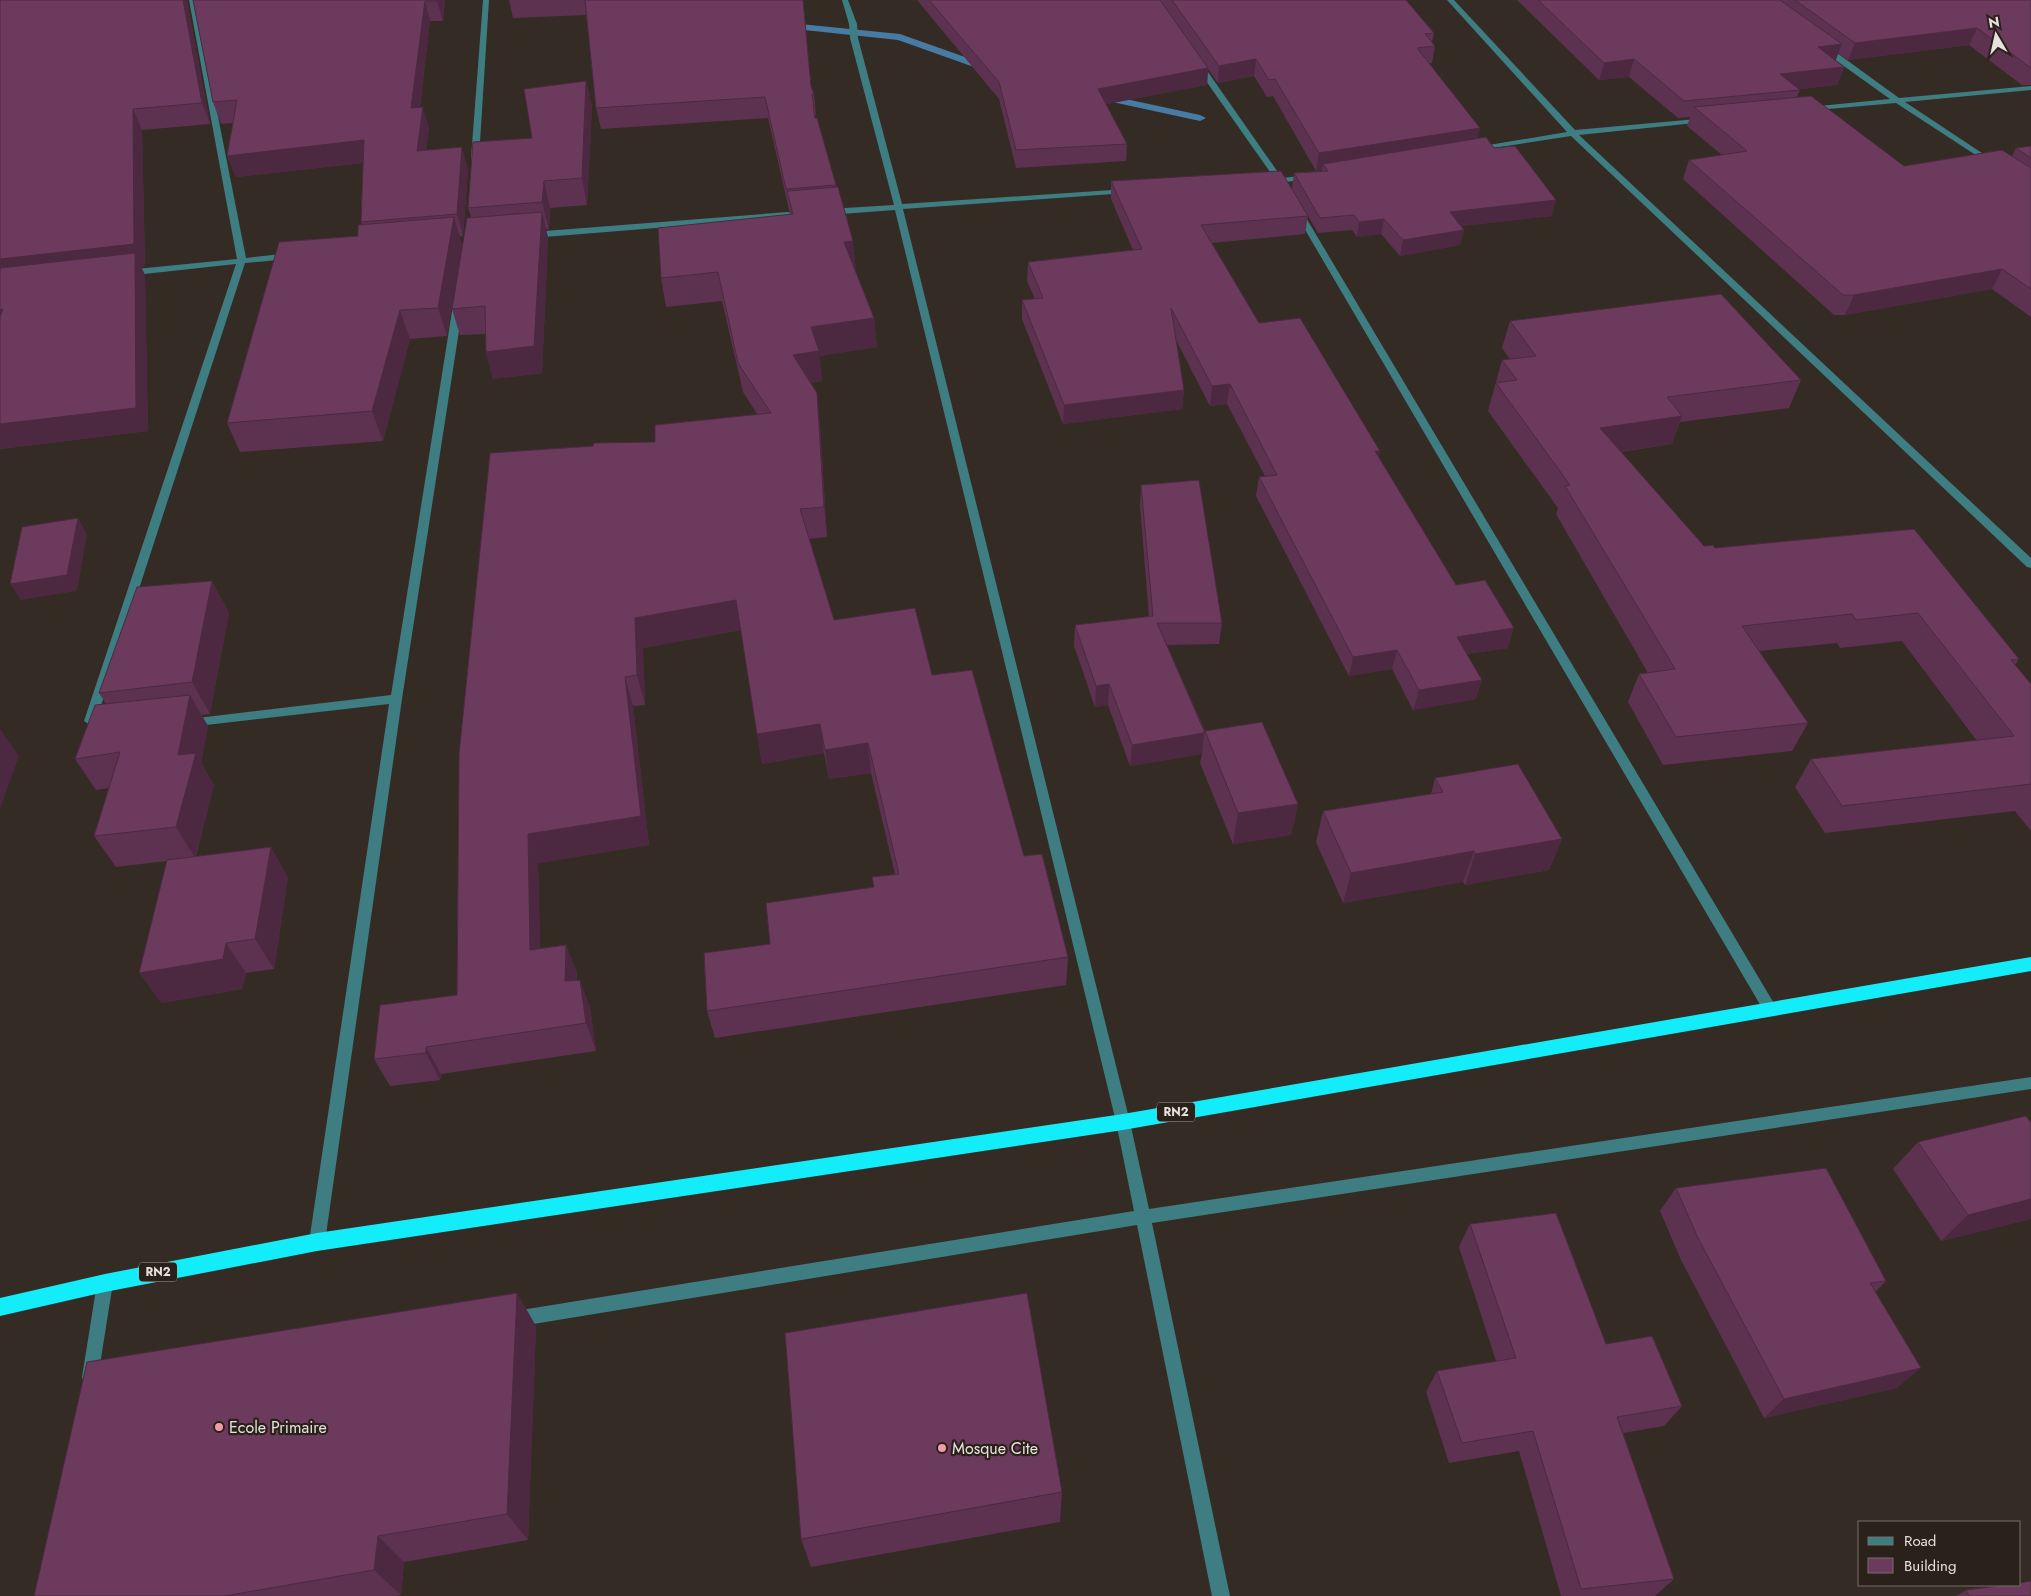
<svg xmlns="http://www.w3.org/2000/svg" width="2031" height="1596" viewBox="0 0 2031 1596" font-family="Jost,sans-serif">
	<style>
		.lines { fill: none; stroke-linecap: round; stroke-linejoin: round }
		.stream { fill: #477ba4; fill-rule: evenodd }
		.minor { fill: #3e7d81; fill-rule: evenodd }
		.highway { fill: #12edf9; fill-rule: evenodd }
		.wall { fill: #5d3250 }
		.shaded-wall { fill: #4c2941 }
		.building { fill: #6c3a5d; stroke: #4c2941 }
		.poi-dot { fill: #f39aa8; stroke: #2a211b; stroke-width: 2 }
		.labels { text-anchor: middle; stroke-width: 4.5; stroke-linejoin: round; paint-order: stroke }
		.shield { fill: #2a211b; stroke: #aea7a3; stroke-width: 1 }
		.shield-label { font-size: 12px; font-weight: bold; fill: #e7e1dd }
		.near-poi-label { font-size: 16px; fill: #e7e1dd; stroke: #2a211b; text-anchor: start }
	</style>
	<rect width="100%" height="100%" fill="#342b24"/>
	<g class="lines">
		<!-- stream -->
		<path class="stream" d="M780 22 900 34 996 68 998 70 996 72H988L898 40 776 27 775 25Z
			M1098 93 1200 115 1206 118 1200 121 1094 98 1092 96 1094 94Z"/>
		<!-- minor -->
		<path class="minor" d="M189 0H195L246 258 290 253 294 256 290 259 245 263 96 721 90 725 84 721 236 264 126 276 122 273 126 270 237 259Z
			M483 0H489L479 158 475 160 471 158Z
			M842 0H848L857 24 858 38 902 204 1127 189 1131 191 1127 193 903 209 1130 1122 1149 1209 2031 1077V1089L1152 1223 1230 1596H1212L1137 1225 515 1327 509 1325 507 1319 509 1313 515 1311 1134 1211 1116 1122 895 210 828 215 824 212 828 209 894 205 850 38 849 24Z
			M1447 0H1454L1575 130 1708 118 1709 120 1705 122 1579 135 2031 558V568L2027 567 1571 136 1474 151 1473 149 1477 147 1567 132Z
			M1820 45H1826L1899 98 2031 86V90L1905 102 1994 161 1995 163 1991 165 1896 103 1806 111V107H1809L1890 99 1820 49Z
			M1195 62H1201L1282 178 1309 175 1313 177 1312 179 1285 182 1287 185 1283 187 1278 183 1267 184V180L1275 179 1194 64Z
			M1295 209 1302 211 1775 1005 1777 1009 1775 1013 1770 1015 1765 1013 1294 211Z
			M788 212 791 213V217L532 238 528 235 532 232Z
			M458 302 463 305 402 699 325 1242 323 1247 317 1249 311 1247 309 1242 389 704 189 727 183 723 189 719 391 695 453 305Z
			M105 1275 111 1278 113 1283 98 1377 96 1383 90 1385 84 1383 82 1377 97 1283 99 1278Z"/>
		<!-- highway -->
		<path class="highway" d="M2031 957V971L1123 1130 317 1251 105 1292 0 1316V1298L105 1274 317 1233 1123 1114Z"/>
	</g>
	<!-- wall -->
	<path class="wall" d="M0 0H187L210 124 142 130 145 266 141 267 145 275 148 431 0 449Z
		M193 0H445L443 21H430L420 107 429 128 426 150 468 169 463 236 459 237 462 245 447 336 410 339 383 441 240 452 227 423 358 236 362 225 361 222 363 163 236 177 227 156 233 123 221 124 213 102Z
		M509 0H803L811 86 814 94 816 115H814L815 118 836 185 855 270 874 318 877 347 819 356 822 381 810 383 820 423 827 537 809 539 834 620 932 675 1024 856 1068 957 1066 985 715 1038 707 1011 770 944 873 887 895 874 871 773 829 779 824 753 762 764 741 630 643 648 645 705 633 706 649 845 538 863 540 948 566 945 577 973V980L590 1007 596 1051 441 1074 440 1080 390 1086 374 1059 457 995 655 442 757 414 743 392 722 301 666 307 661 278 790 214 768 118 601 129 596 108 586 15 513 18Z
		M917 0H1406L1434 33 1432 42 1435 46 1432 63H1429L1478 139 1552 216 1461 226 1464 230 1460 245 1400 256 1381 234 1357 237 1352 230 1318 233 1308 216 1305 234 1212 243 1259 323 1379 457 1456 585 1508 648 1467 654 1476 699 1413 710 1392 669 1349 676 1256 496 1259 477 1265 476 1227 404 1210 406 1176 340 1184 390 1182 409 1063 424 1022 319V300L1035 299 1027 281 1028 262 1133 250 1111 199V181L1292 188 1294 173 1322 172V170L1316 171 1273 96 1267 97 1254 76 1218 83 1208 69 1207 85 1106 104 1127 144 1126 161 1016 168 999 99Z
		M1517 0H2031V85H2022L1969 45 1848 60 1838 53 1835 61 1844 67 1837 85 1799 89 1800 90 1797 97 1904 166 2012 156 2016 148 2031 146V317L1992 289 1845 315H1834L1683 179 1689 160 1722 155 1687 126 1690 117 1678 118 1629 77 1599 80Z
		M586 81 592 106 587 205 550 208 549 229H546L548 238 542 373 493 379 486 352V334L460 335 452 309 471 217 468 208 532 138Z
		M1510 321 1801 380 1789 408 1680 422 1672 444 1621 452 1704 546 1715 548 1914 529 2019 659 2015 665 2031 684V831L2015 811 1825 833 1795 787 1811 759 1977 741 1902 641 1840 648 1837 643 1759 651 1808 723 1792 751 1663 765 1628 702 1639 674 1648 673 1556 514 1558 508 1488 411 1502 360 1510 359 1502 348Z
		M1141 485 1222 623 1219 644 1167 645 1205 731 1298 804 1291 835 1233 844 1200 763 1202 754 1130 766 1108 705 1095 707 1074 646 1075 625 1149 617 1140 506Z
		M212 581 229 613 210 714 201 715 208 726 201 763 214 785 196 856 288 877 274 969 246 973 242 989 161 1003 166 861 116 867 94 836 109 788 96 790 75 759 106 704 99 693Z
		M1435 778 1562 839 1549 870 1465 885 1463 882 1343 903 1316 842 1323 811 1431 794Z
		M2031 1123V1219L1941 1241 1893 1169 1918 1142Z
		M1676 1188 1886 1281 1875 1292 1897 1388 1764 1418 1681 1260 1660 1211Z
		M1470 1224 1606 1344 1682 1406 1664 1426 1623 1433 1674 1579 1655 1596H1561L1519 1451 1449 1463 1426 1392 1437 1371 1496 1361 1459 1247Z
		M536 1326 528 1540 404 1562 401 1595 395 1596H34Z
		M1062 1492 1060 1522 811 1567 801 1539Z
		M1966 1590 2031 1596H1956Z"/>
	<!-- shaded-wall -->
	<path class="shaded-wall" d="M183 0H187L210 124 202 103Z
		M437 0H445L443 21 437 1Z
		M425 1 430 21 417 129 411 108Z
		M1977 28 1969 45 1848 60 1855 43Z
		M1842 44 1835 62 1818 47Z
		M1256 59 1254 76 1218 83 1219 66Z
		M1634 59 1629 77 1599 80 1604 63Z
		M1844 67 1837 85 1773 92 1780 74Z
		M1208 68 1207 85 1097 106 1098 89Z
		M586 81 592 106 587 205 582 178Z
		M423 107 429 128 423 172 417 151Z
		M133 109 142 130 145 266 141 267 145 275 148 431 0 449V424L135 267 0 283V259Z
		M1480 128 1476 145 1323 164 1322 170 1316 171 1319 153Z
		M364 140 371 162 236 177 227 156Z
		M462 147 468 169 463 236 457 214Z
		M544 181 550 208 549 229 542 202Z
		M1556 200 1552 216 1446 228 1450 212Z
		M542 212 548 238 542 373 493 379 486 352Z
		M454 217 462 245 447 336 438 308Z
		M1384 219 1381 234 1357 237 1359 222Z
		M1464 230 1460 245 1400 256 1403 240Z
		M853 241 856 270 847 271 844 242Z
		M2002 269 1992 289 1845 315 1854 295Z
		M3 309 0 335V310Z
		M400 310 410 339 383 441 372 411Z
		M874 318 877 347 819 356 822 381 796 385 793 355 811 327Z
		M1230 384 1227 404 1210 406 1212 386Z
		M1184 390 1182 409 1063 424 1064 405Z
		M817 393 820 423 827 537 824 507Z
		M1682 416 1672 444 1590 456 1600 428Z
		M1375 451H1380L1376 470Z
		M78 518 87 534 77 591 21 600 10 584Z
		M212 581 229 613 210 714 192 682Z
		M736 600 742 630 643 648 645 705 637 675 635 618Z
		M1514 628 1508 648 1452 656 1457 637Z
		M1397 650 1392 669 1349 676 1353 657Z
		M625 677 633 706 649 845 538 863 541 978 530 950 528 834Z
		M1482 680 1476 699 1413 710 1419 690Z
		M1109 684 1108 705 1095 707 1096 686Z
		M190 695 208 726 201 763 214 785 195 858 176 827 178 755Z
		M820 724 824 753 762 764 757 734Z
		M0 729 19 756 0 809Z
		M1204 733 1202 754 1130 766 1132 745Z
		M868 743 871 773 829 779 825 750Z
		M1298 804 1291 835 1233 844 1238 813Z
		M1562 839 1549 870 1465 885 1475 854Z
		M271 847 288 877 274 969 255 939Z
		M1474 851 1463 882 1343 903 1351 873Z
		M226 943 246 973 242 989 161 1003 139 973Z
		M566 945 577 973 576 1009 565 981Z
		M580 980 590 1007 596 1051 586 1023Z
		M426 1047 441 1074 440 1080 426 1053Z
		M2031 1199V1219L1941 1241 1968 1215Z
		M517 1293 536 1326 528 1540 507 1514Z
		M1921 1368 1897 1388 1764 1418 1784 1399Z
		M378 1536 404 1562 401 1595 374 1570Z"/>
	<!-- building -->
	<path class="building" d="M0 0H183L202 103 133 109 134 244 0 259Z
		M193 0H437V1H425L411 108 423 107 417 151 462 147 457 214 361 222 364 140 227 156 237 100 213 102Z
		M585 0H803L811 86 814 94H812L815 118H817L836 185 786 189 765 97 596 108Z
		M929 0H1160L1208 68 1098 89 1127 144 1016 150 999 82Z
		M1172 0H1406L1434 33 1425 34 1435 46 1417 48 1480 128 1319 153 1275 79 1269 80 1256 59 1219 66Z
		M1538 0H1780L1842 44 1818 47 1844 67 1780 74 1800 90 1684 101 1634 59 1604 63Z
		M1795 0H2031V68L1977 28 1855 43Z
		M586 81 582 178 544 181 542 202 468 208 473 142 532 138 524 89Z
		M1811 96 1904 166 2002 150 2031 168V289L2002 269 1854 295H1843L1689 160 1747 151 1694 107Z
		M1486 137 1494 148 1515 146 1556 200 1450 212 1464 230 1403 240 1384 219 1359 222 1354 215 1320 218 1294 173 1328 171 1323 164Z
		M2031 146V158L2016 148Z
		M1281 171 1308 216 1201 225 1259 323 1300 318 1380 451H1375L1456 585 1485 580 1514 628 1457 637 1482 680 1419 690 1397 650 1353 657 1259 477 1277 475 1230 384 1212 386 1171 308 1184 390 1064 405 1022 300 1043 298 1028 262 1142 249 1111 181Z
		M838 187 853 241 844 242 874 318 811 327 819 351 793 355 817 393 824 507 800 509 834 620 915 608 932 675 972 670 1024 856 1042 854 1068 957 707 1011 704 953 770 944 766 903 874 887 872 877 899 874 868 743 825 750 820 724 757 734 736 600 635 618 637 675 625 677 641 816 528 834 530 950 566 945 565 981 580 980 586 1023 426 1047V1053L374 1059 380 1005 457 995 459 754 490 453 593 446 594 443 655 442V425L771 413 738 363 718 272 661 278 658 228 793 214 787 191Z
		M542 212 534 346 486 352 485 306 452 309 467 218Z
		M454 217 438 308 400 310 372 411 227 423 279 242 358 236V225Z
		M135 253 136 408 0 424V317L3 309 0 310V268Z
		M1721 294 1801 380 1667 397 1682 416 1600 428 1704 546 1713 545 1715 548 1914 529 2019 659 2011 660 2031 684V784L1842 806 1811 759 2014 736 1918 613 1856 620 1852 614 1742 626 1808 723 1676 737 1639 674 1675 669 1565 486 1570 485 1496 383 1517 380 1502 360 1536 356 1510 321Z
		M1199 480 1222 623H1157L1205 733V731L1204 733 1132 745 1109 684 1096 686 1075 625 1153 616 1141 485Z
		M78 518 67 575 10 584 22 527Z
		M212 581 192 682 99 693 137 587Z
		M190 695 178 755 196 753 176 827 94 836 120 752 75 759 95 705Z
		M1262 722 1298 804 1238 813 1205 731Z
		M1518 764 1562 839 1475 854 1474 851 1351 873 1323 811 1443 792 1435 778Z
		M271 847 255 939 226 943 223 959 139 973 167 860Z
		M2026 1116 2031 1123V1199L1968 1215 1918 1142Z
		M1826 1168 1886 1281 1870 1283 1921 1368 1784 1399 1698 1238 1676 1188Z
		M1556 1213 1606 1344 1652 1336 1682 1406 1617 1417 1674 1579 1581 1589 1533 1431 1462 1443 1437 1371 1516 1358 1470 1224Z
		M517 1293 507 1514 378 1536 374 1570 225 1596H34L87 1362Z
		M1027 1293 1062 1492 801 1539 785 1333Z
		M2031 1581V1596H1969L1966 1590 2005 1585H2020V1583Z"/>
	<!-- markers -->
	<g class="poi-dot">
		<circle cx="219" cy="1427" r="5"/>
		<circle cx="942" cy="1448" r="5"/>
	</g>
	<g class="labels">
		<!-- shield labels -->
		<g class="shield">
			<rect x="1157" y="1102.5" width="38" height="19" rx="4"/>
			<rect x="139" y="1262.5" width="38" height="19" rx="4"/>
		</g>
		<g class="shield-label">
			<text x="1176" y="1116">RN2</text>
			<text x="158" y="1276">RN2</text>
		</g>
		<!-- near-poi labels -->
		<g class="near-poi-label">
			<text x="229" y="1433">Ecole Primaire</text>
			<text x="952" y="1454">Mosque Cite</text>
		</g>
	</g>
	<!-- legend -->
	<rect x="1858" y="1521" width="162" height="65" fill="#2a211b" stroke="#766e69"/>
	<rect x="1868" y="1537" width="25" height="8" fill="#3e7d81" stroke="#766e69"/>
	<text x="1904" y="1546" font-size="15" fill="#e7e1dd">Road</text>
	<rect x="1868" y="1558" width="25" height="15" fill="#6c3a5d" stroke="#766e69"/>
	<text x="1904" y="1571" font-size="15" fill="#e7e1dd">Building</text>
	<!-- north arrow -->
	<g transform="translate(1996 35) rotate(351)" stroke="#2a211b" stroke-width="4" paint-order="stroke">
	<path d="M0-4L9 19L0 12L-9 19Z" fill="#e7e1dd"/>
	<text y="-8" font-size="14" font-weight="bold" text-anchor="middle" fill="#e7e1dd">N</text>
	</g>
</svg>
